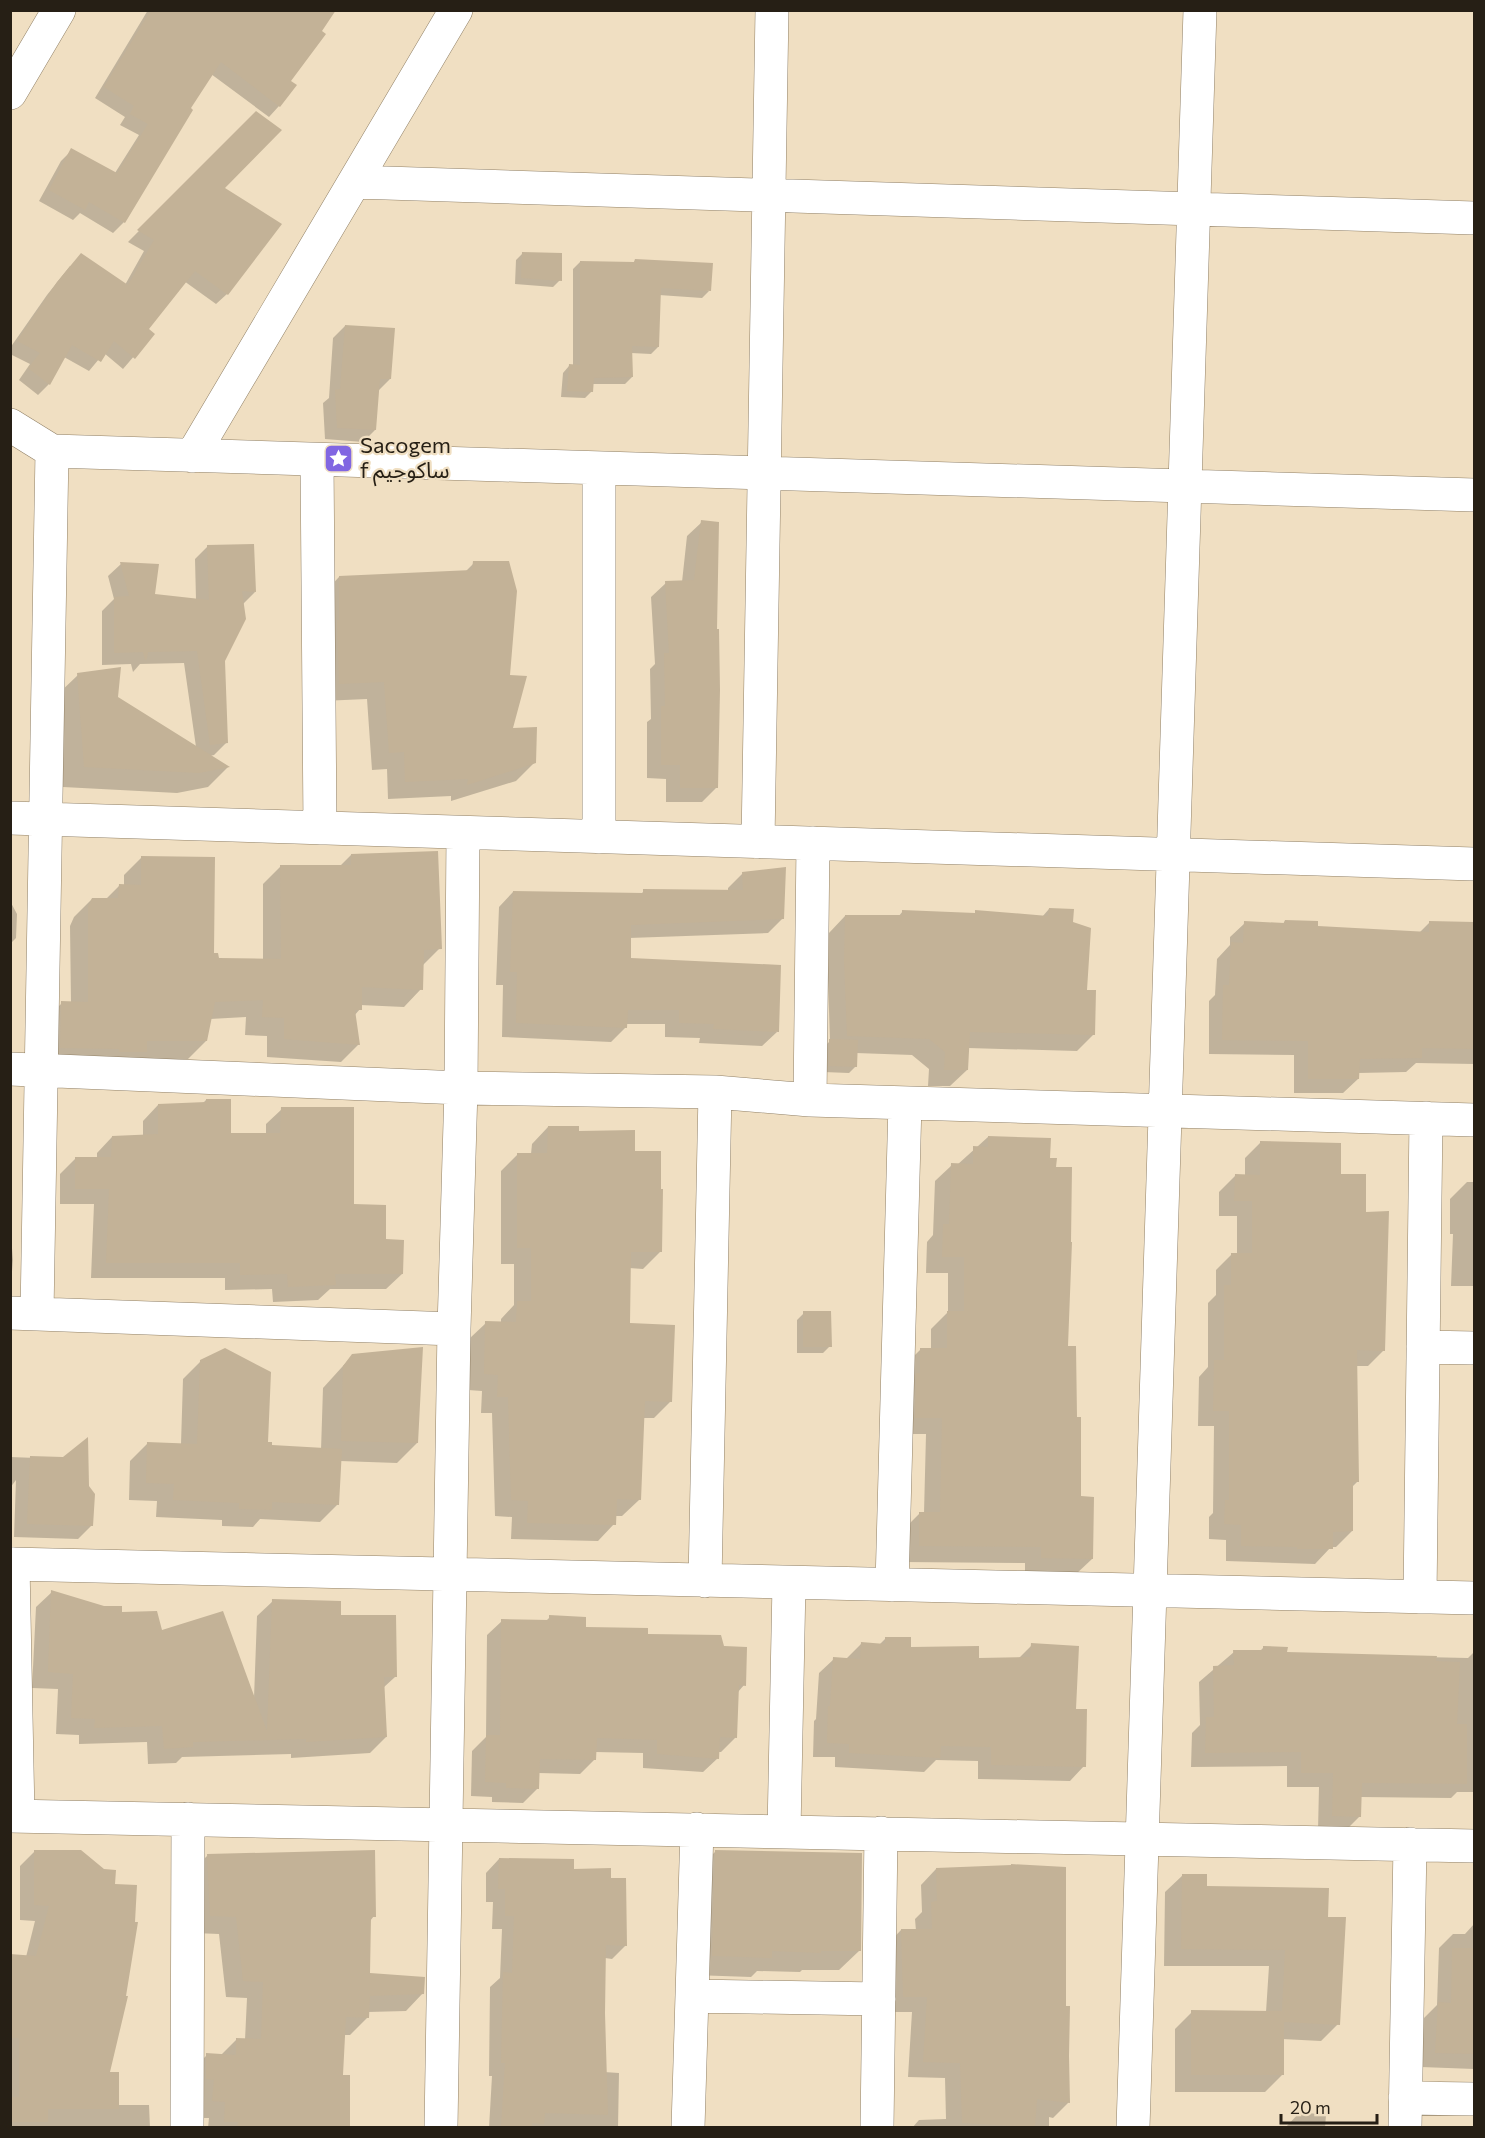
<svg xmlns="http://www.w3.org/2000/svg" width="1485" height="2138" viewBox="0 0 1485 2138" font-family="Commissioner,'Noto Sans Arabic',sans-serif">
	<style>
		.shadow { fill: #0003 }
		.building { fill: #c3b297 }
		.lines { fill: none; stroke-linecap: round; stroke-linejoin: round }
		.minor-casing { stroke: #918167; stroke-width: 34 }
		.minor { stroke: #fff; stroke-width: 33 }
		.labels { text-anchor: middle; stroke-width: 4.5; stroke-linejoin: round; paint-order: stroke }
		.poi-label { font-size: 22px; fill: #261f15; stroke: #f0dfc2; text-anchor: start }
	</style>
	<rect width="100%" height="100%" fill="#f0dfc2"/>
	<!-- shadow -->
	<path class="shadow" d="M148 10H334L289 82 279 106 269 117 211 74 189 109 124 222 113 233 80 213 73 220 39 201 61 161 72 150 115 173 139 135 120 125 125 117 95 98Z
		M256 113 223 188 227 294 216 304 184 281 147 329 153 334 123 369 104 353 89 371 64 357 49 384 38 395 19 380 30 364 10 354V348L47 295 70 266 125 285 144 251 128 242Z
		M523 253 560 280 553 287 515 284 516 260Z
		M635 261 709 291 702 298 659 295 658 347 651 354 631 353 632 377 625 384H592V391L585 398 561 397 563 373 569 366H573V269L580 262 632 264Z
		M345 326 390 379 378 391 375 430 363 442 325 439 323 403 329 398 333 338Z
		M702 522 716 630V788L702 802H666V779L647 778V722L651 719 650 669 655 664 651 597 666 583 682 582 687 536Z
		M208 546 255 592 243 604 223 660 227 742 214 755 210 756 228 767 208 787 177 793 63 787 57 695 78 675 196 747 184 663 140 664 133 672 131 664 102 665V611L114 599 108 576 121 564 153 595 196 600 195 559Z
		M474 563 509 676 511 729 534 763 516 781 451 801V796L388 799 387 769 372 770 367 699 322 701V595L339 577 465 572Z
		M351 855 440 948 422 966 421 989 404 1007 360 1005V1009L354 1016 359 1044 341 1062 267 1057V1036L245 1035 246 1017 210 1019 206 1041 188 1059H138L43 1065 44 1021 62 1003H71L70 926 74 917 92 899H106L119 886H124V875L142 857 217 959 263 961V884L281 866H340Z
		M743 873 783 918 768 933 629 938V960L777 1032 762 1046 699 1043 700 1038 665 1037V1024H626V1027L611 1042 502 1037 503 985H496L499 907 513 892 640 895 644 891H728V888Z
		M10 901 17 914 16 938 10 944Z
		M1049 909 1072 923 1086 991 1094 1034 1077 1051 968 1048 967 1070 950 1086H928L929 1069 912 1055 856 1053V1066L849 1073 823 1072V1048L830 1041 828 978 829 933 845 916 898 917 903 911 974 914 976 912 1042 917Z
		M1285 921 1317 927 1419 933 1430 922 1474 924V1064L1416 1063 1406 1072 1358 1073V1079L1343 1093H1294V1055L1209 1054V1001L1215 995 1217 959 1230 945V937L1245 923 1282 925Z
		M206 1100 229 1134 266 1135V1124L282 1109 353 1206 385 1241 402 1274 386 1289H330L318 1300 273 1302 272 1289 225 1290V1278H91L94 1204H60V1174L76 1158H97V1153L112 1137 143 1136V1121L158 1105 203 1103Z
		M548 1127 577 1132 633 1153 660 1252 643 1269 629 1268V1325L671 1401 654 1418H643L639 1500 622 1516H615L614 1524 598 1541 511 1539 512 1517 495 1516 492 1413H481L482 1391 468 1390 469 1339 486 1323H501V1319L514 1305V1264H501V1171L518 1154H531L532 1144Z
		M988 1137 1049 1160 1080 1498 1092 1559 1075 1575 1025 1574V1563L903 1562V1530L920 1513H924L926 1434H899L904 1366 921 1349H931V1329L948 1312V1273H926L927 1242 933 1235 935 1181 952 1165H957Z
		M1260 1143 1339 1175 1365 1213 1384 1350 1368 1366H1356L1358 1481 1351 1488 1352 1531 1336 1547H1331L1315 1564 1226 1561V1540L1209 1539V1517L1213 1513 1214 1426H1198L1199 1377 1208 1367V1303L1216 1295V1270L1232 1254H1237V1216H1219V1192L1235 1176H1245V1158Z
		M1467 1182H1474V1303H1473V1286H1451L1453 1234H1450V1199Z
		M10 1224 13 1260 10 1295Z
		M804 1313 830 1346 823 1353H797V1320Z
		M352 1356 417 1443 397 1463 340 1461 338 1504 320 1522 260 1519 253 1527 222 1526V1520L156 1517 157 1501 129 1500 130 1461 148 1443 181 1444 183 1379 201 1361 266 1444 271 1447 321 1450 323 1388Z
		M10 1457 63 1459 88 1486 92 1525 78 1539 14 1537 16 1480 10 1488Z
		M52 1592 121 1614 161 1632 254 1698 257 1616 273 1601 339 1617 395 1677 383 1688 386 1737 370 1753 291 1758V1754L182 1757 176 1763 148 1764 147 1742 79 1744V1735L56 1734 58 1689 32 1688 36 1607Z
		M550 1617 584 1628 646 1635 723 1647 744 1685 738 1692 735 1738 721 1752H718V1758L703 1772 643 1768V1753L595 1752V1759L580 1774 538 1773V1788L523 1803 492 1802V1797L471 1796 472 1751 486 1737 487 1635 502 1621H546Z
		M885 1639 910 1649 978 1660 1018 1659 1032 1645 1074 1710 1084 1766 1070 1781 978 1779V1761L936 1760 924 1772 835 1767V1757H813L814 1721 816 1719 819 1673 834 1659 847 1658 861 1644 879 1645Z
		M1263 1648 1286 1654 1468 1658 1474 1652V1792H1457L1451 1798 1360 1797V1816L1345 1831 1318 1830 1319 1787H1287V1766L1191 1767 1192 1733 1200 1725 1199 1682 1234 1652 1260 1651Z
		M35 1851 118 2105H149L150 2128H10V1956L26 1957 35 1921 20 1920V1866Z
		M716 1851 859 1951 839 1970H802L800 1972 757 1971 751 1977 693 1975 696 1871Z
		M207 1856 374 1916 370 1921 368 1974 423 1993 406 2011 368 2012 367 2018 350 2035H343L341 2077 348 2126 347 2128H208L209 2118H196L190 2072 207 2055 220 2056 237 2039 245 2040 247 1998 226 1997 219 1934 194 1933 190 1873Z
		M499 1859 573 1871 610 1880 626 1945 612 1959 605 1958 604 2072 619 2073 618 2128H489L492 2076H489L490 1987 500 1978 502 1929H492L493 1902H486V1873Z
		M936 1869 1065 2008 1069 2102 1053 2118 1049 2117V2128H912L919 2120 946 2119 945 2078 908 2077 912 2012H888L886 1946 901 1930 916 1931 915 1919 922 1912 921 1885Z
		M1183 1875 1205 1887 1327 1918 1338 2024 1321 2041 1282 2039V2075L1265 2092H1175V2029L1192 2012H1266L1269 1966H1164L1165 1892Z
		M1474 1924V2069L1421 2067 1424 2018 1437 2005 1439 1948 1453 1934H1465Z
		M1300 2112 1326 2115 1325 2128H1285Z"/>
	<!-- building -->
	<path class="building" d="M151 10H336L322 31 326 34 291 81 297 85 280 107 221 62 191 108 193 110 125 223 89 202 85 210 49 190 71 148 117 173 148 124 130 114 134 106 104 87Z
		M256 111 282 130 225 188 282 224 228 295 195 271 149 329 155 334 135 359 114 341 101 362 72 345 50 385 28 368 40 353 17 341 57 282 81 253 128 285 154 240 137 230Z
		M522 252 562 253V281L521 278Z
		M635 259 713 263 711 291 661 288 659 347 632 346 633 377 594 378 593 392 567 391 569 364 580 365V261L634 262Z
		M345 325 395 328 391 379H380L376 430 337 428 335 390 340 389Z
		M701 520 719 522 717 629H719L720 690 718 788H680V765H661V706H665L664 653H669L665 581 694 580Z
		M254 544 256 592 242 591 246 619 225 661 228 743 210 745 197 651 148 652 147 659 145 660 143 652 114 653V597L129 596 120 562 159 564 155 594 209 600 207 545Z
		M473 561H509L517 591 510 675 527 676 513 728 537 727 536 763 467 785 468 779 405 782 404 752 389 753 384 682 339 684 337 620H339V576L472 570Z
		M121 667 118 697 230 767 199 773 84 767 77 673Z
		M438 851 442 949 424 950 423 990 362 987V1010H355L360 1045 284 1039V1018L262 1017 263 1000 215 1002 207 1041H147V1052H119V1049L60 1048 61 1001 88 1002V907L92 898H118L119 884 141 885V856L215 857 214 953H218L219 958 281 959 280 865H351V854Z
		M786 867 784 919 631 925V958L781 965 779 1032 713 1029 714 1024 679 1023V1010H628L627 1028 516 1023 517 972H510L513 891 643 893V889L743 890 742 872Z
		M1049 908 1074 909 1073 922 1091 928 1087 990H1096L1095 1035 970 1032 968 1070H944L945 1052 929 1039 847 1036 844 960 845 915H902V910L975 913V910L1048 916Z
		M1285 920 1318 921V926L1429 932V921L1474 922V1049L1422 1048V1058L1360 1059 1359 1079H1308V1041L1222 1040 1223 985H1229L1231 942 1243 943 1244 921 1284 923Z
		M829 1039 858 1040 857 1067 829 1066Z
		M206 1099H231V1133H280L281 1107H354V1204L386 1205V1239L404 1240 403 1274H335L336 1285 288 1287 287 1274 240 1275V1263H106L109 1189H75V1157H111L112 1136 158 1134V1104L206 1102Z
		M548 1126H579V1131L635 1130V1151H661V1189H663L662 1252H631L630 1323 675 1325 672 1402 645 1401 641 1500 617 1499 616 1525 527 1523 528 1501 511 1500 508 1397H497L498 1375 484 1374 485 1321 516 1322 517 1301H531V1248H517V1153H547Z
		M988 1136 1051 1138 1050 1158H1057L1056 1167H1072L1071 1242H1072L1068 1346H1076L1077 1417H1081V1496L1094 1497 1093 1559 1041 1558V1547L919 1546V1512H940L942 1418H915L916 1373H920V1348H947V1311H964V1257H942L943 1224H949L951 1163 973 1164V1146L988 1147Z
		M1260 1141 1341 1143V1174H1366V1212L1389 1211 1385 1351 1357 1350 1359 1482H1353V1531L1333 1532V1549H1297V1547L1241 1546V1525L1224 1524 1225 1500H1229V1411H1213L1214 1360H1224V1285H1231V1253H1252V1201H1234L1235 1174 1260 1175Z
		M803 1311H831L832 1347H803Z
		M423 1347 418 1443 341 1441 343 1366 352 1354Z
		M225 1348 271 1372 268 1442H272V1445L342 1449 339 1505 272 1502V1510L239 1509V1503L173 1500 174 1484 146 1483 147 1442 197 1444 200 1360Z
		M88 1437 89 1486 95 1494 93 1526 27 1524 30 1456 63 1457Z
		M51 1590 104 1606H122V1612L157 1611 162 1630 223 1611 267 1731 272 1599 341 1601V1615H396L397 1677H384L387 1737 306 1742V1739L193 1742V1747L164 1749 162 1726 94 1728 95 1719 71 1718 73 1674 48 1672Z
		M549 1615 586 1617V1627L648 1628V1634L721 1635 724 1646 747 1647 746 1686 739 1685 737 1738 720 1737 719 1759 657 1754V1740L597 1738 596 1760 540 1759 539 1789 506 1788V1783L485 1782 486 1735H500L501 1619 549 1620Z
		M885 1637H911V1647L979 1646V1658L1030 1657 1031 1643 1079 1646 1076 1709H1087L1086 1767 991 1765V1747L941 1746 940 1758 849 1753V1744L827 1743 828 1706H830L833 1657 860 1659 861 1642 885 1644Z
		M1263 1646 1288 1647 1287 1652 1437 1656 1436 1661 1460 1662 1457 1724H1467V1784L1362 1783 1361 1817 1332 1816 1333 1773H1301V1752L1205 1753 1206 1717H1214L1213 1666 1234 1665 1233 1650H1263Z
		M34 1850H81L104 1869 116 1870 115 1884 137 1885 135 1922H138L126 1996H128L110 2072H119V2109H48V2122H10V2097H19V2038H10V1954L36 1956 49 1906 34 1905Z
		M375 1850 376 1917H371L370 1973 425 1977 424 1994 370 1996 369 2018 346 2017 343 2075H350V2127H237L238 2122H224L225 2102 212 2101 214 2080 206 2079V2053L236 2055V2038L261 2039 263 1982 243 1981 236 1917 210 1916 207 1854Z
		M715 1850 862 1853 861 1951H821V1953L772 1951V1958L712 1956Z
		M499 1858 574 1859V1869L611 1868V1878H626L627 1946 606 1945 605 2013 608 2115 545 2113 544 2124 532 2123V2127H501L505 2063H501L503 1972 512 1973 514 1916H505V1889H498Z
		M1011 1864 1066 1867V2006H1070L1069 2056 1070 2103 1037 2099 1035 2127 962 2123 960 2063 923 2062 927 1997H903L901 1929H932L931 1902 937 1901 936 1868 1011 1865Z
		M1182 1874H1207V1886L1329 1888 1328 1917H1346L1340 2025 1284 2022V2075H1191V2010L1282 2011 1285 1950 1181 1949Z
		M1452 1948H1474V2054L1435 2053 1438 2002 1451 2003Z"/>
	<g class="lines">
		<defs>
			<path id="minor" d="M10 93 59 10
				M355 182 1474 218
				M10 425 52 451 1474 495
				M192 456 456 10
				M317 460 320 828
				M599 468V837
				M10 818 1474 864
				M758 842 772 10
				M10 1069 461 1088 715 1092 810 1100 1474 1120
				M810 1100 813 843
				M10 1313 454 1329
				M37 1314 52 451
				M1423 1347 1474 1348
				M10 1564 1474 1598
				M13 1564 18 1816
				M705 1581 715 1092
				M892 1585 905 1103
				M1420 1597 1426 1118
				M10 1816 1474 1846
				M784 1831 789 1583
				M693 1996 879 1999
				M1405 2098 1474 2099
				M187 2128 188 1819
				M441 2128 454 1329 461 1088 463 833
				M688 2128 697 1829
				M877 2128 881 1833
				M1133 2128 1200 10
				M1405 2128 1410 1844"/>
		</defs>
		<!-- minor casing -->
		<use href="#minor" class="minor-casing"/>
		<!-- minor -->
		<use href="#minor" class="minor"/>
	</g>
	<!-- icons -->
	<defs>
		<symbol id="sight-square" viewBox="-11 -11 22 22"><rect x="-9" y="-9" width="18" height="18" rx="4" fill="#8166e2" stroke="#f0dfc2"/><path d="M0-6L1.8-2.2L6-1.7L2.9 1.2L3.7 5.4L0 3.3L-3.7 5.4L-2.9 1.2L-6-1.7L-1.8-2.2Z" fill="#fff"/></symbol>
	</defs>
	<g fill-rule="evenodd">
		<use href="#sight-square" x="322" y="442" width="33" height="33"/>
	</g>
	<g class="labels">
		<!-- poi labels -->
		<g class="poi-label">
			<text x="360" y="453">Sacogem<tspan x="360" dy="25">f ساكوجيم</tspan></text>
		</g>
	</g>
	<!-- border -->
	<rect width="1485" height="2138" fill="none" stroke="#261f15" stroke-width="24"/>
	<!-- scale -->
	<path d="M1281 2114v9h96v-9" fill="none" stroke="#261f15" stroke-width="3"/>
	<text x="1290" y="2114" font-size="18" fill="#261f15" stroke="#f0dfc2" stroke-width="4.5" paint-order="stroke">20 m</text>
</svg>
